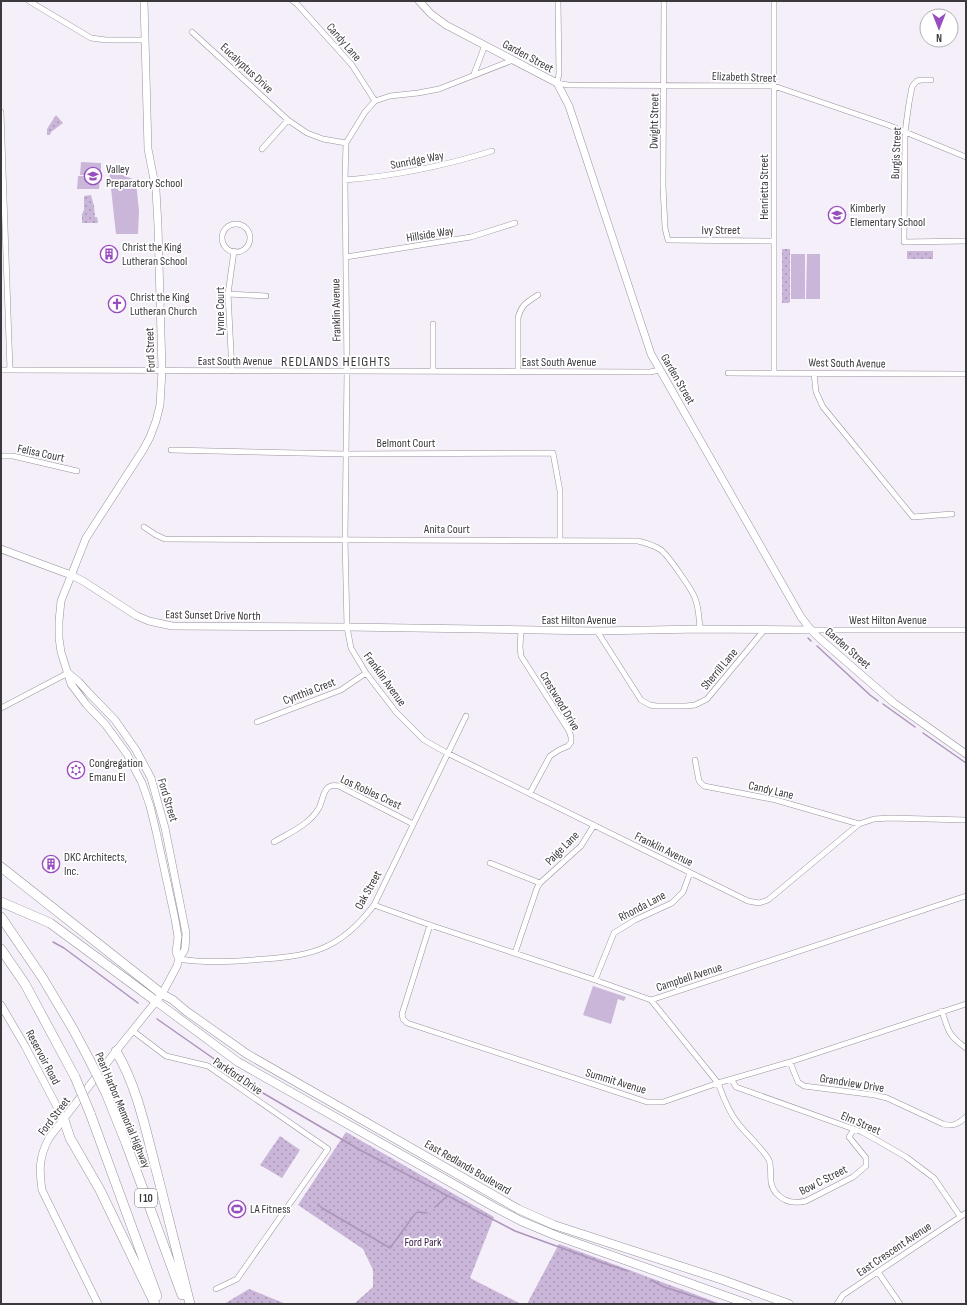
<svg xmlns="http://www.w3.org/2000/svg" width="967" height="1305" viewBox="0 0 967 1305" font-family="'Sofia Sans Condensed',sans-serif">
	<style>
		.grass { fill: #cab6d8 }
		.park { fill: url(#park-dots) }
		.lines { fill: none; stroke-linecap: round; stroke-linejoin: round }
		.stream { stroke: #ac95ba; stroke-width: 1.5 }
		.street-casing { stroke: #98929c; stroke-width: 6 }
		.secondary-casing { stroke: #98929c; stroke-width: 8 }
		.primary-casing { stroke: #98929c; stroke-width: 9 }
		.highway-casing { stroke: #98929c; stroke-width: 10 }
		.street { stroke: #fff; stroke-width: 5 }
		.secondary { stroke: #fff; stroke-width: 7 }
		.primary { stroke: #fff; stroke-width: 8 }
		.highway { stroke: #fff; stroke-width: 9 }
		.highway-bridge-casing { stroke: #98929c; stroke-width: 10; stroke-linecap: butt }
		.highway-bridge { stroke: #fff; stroke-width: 9 }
		.labels { text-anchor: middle; stroke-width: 3.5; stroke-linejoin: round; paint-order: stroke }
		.shield { fill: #fff; stroke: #767477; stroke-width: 1 }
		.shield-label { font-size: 11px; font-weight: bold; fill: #3c393d }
		.street-label { font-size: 12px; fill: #3c393d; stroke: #fff }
		.poi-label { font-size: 12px; fill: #3c393d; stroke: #fff; text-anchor: start }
		.park-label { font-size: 12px; fill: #3a1c4a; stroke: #fff }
		.quarter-label { font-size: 14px; letter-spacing: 1px; fill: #3c393d; stroke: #fff }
	</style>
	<defs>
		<pattern id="park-dots" width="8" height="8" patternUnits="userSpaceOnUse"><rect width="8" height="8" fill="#cab6d8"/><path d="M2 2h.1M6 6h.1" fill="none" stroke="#a595b0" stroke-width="1.8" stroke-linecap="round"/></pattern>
	</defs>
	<rect width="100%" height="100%" fill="#f5eff9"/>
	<!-- grass -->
	<path class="grass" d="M81 162 101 163V175H80Z
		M109 170 133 179 136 182 139 211 138 234H116Z
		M78 176H100L99 189H77Z
		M791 254H805V299H791Z
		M807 254H820V299H806Z
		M593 986 626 997 624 1001 618 999 611 1024 583 1015Z"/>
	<!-- park -->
	<path class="park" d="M56 115 63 123 51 132 50 135H47V129Z
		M91 195 94 206 95 217H97L98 223H82V214L84 210V196Z
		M782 249H790V301L789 303H782Z
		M907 251H933V259H907Z
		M346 1132 494 1217 470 1278 521 1304H354L373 1287V1270L363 1249 298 1205Z
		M280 1136 300 1150 282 1178 260 1165Z
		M559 1244 721 1304H527Z
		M249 1289 286 1304H224Z"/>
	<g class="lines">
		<!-- stream -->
		<path class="stream" d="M808 638 811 641
			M817 646 870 695 878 701
			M883 704 915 727
			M923 733 966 763
			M53 942 64 948 138 1003
			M157 1019 263 1093 360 1150 515 1231 603 1263 628 1271
			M318 1204 322 1208 390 1248 415 1214 418 1212 427 1213
			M435 1207 447 1196
			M651 1280 664 1287 717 1304"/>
		<defs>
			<path id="street" d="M29 1 91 38 106 40H145
				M293 1 297 4 352 65 375 101
				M558 1 559 74 557 83 568 85 774 86 888 125 966 157
				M664 1 663 186 665 228 668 240 774 241
				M192 32 288 120 307 133 323 139 346 143
				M513 60 439 89 418 93 390 96 375 101 365 112 346 143 345 180 347 371 345 539 347 627 351 648 366 673 396 712 424 740 447 753 748 901 759 903 768 900 859 824 874 819 890 818 966 820
				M474 74 485 45
				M931 80H921L917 81 914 84 912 87 909 103 905 132 904 242 966 241
				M1 112 10 370
				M262 149 288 120
				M345 180C395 176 444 166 492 151
				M222 238a14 14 0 1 1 28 0a14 14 0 1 1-28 0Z
				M346 257 471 237 515 223
				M228 294 266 296
				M433 324V371
				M1 370 650 372 660 370
				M232 371 228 294 234 251
				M518 372V318C521 305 527 302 538 295
				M774 372V1
				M728 373 966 374
				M814 373 816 392 823 407 913 517 952 514
				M171 450 345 454 553 453 560 491V539
				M1 456H13L77 471
				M144 527 156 535 165 539 638 541C646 543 654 545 661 550 668 555 692 590 695 598 699 608 699 619 700 629
				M811 630H966
				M521 631 520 647 521 656 569 731 571 737V742L568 746 559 750 550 756 530 793
				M597 631 641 700 650 705 656 706H686L695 705 707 699 765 629
				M1 708 68 673
				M257 722 341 690 366 673
				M695 760 699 781 704 786 776 800 859 824
				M274 842C289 833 309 825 319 808 324 798 323 782 339 786L413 824
				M490 863 540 883
				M374 905 430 925 595 980 651 1000 966 896
				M430 925 402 1014 403 1019 407 1023 647 1102H663L718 1083 790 1062 966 1004
				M515 953 537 888 540 883 581 846 594 825
				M179 959C203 963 227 962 252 960 308 956 338 953 374 905L466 716
				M595 980 614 933 635 920 672 903 683 892 690 873
				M651 1000 718 1083C723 1096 728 1111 737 1122 744 1132 764 1150 769 1160 773 1170 767 1183 776 1193 784 1202 794 1204 806 1201L853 1177 866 1166V1158L849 1137 854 1129
				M942 1011C948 1031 949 1036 966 1048
				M133 1031 166 1056 208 1066 328 1149 237 1279 216 1289
				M790 1062 798 1082 804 1086 875 1095 887 1098 943 1124C953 1127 958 1124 966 1117
				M732 1080 736 1087 862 1132 880 1142 906 1157 934 1178 960 1216
				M878 1272 900 1304
				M837 1304 843 1295 966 1213"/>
			<path id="secondary" d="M144 1 148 149 156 190 158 226 162 371 160 405 156 421 150 437 143 450 86 538 61 601 59 621V638L61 652 71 684 86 704 105 724 127 754 142 783 150 806 156 831 175 919 178 937 176 952 179 959
				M419 1 431 14 446 25 557 83 569 106 651 354 801 617 811 630 819 638 894 703 966 754
				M1 549 71 575 83 581 137 616 149 621 172 626 347 627 597 631 700 629 811 630
				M68 673 79 682 88 692 115 720 136 750 151 778 165 828 186 933 185 949 179 959 177 966 162 994 116 1051 49 1138C39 1157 39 1169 42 1190L98 1304
				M1 1005 25 1046 64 1120"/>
			<path id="primary" d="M162 994 173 1000 186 1011 247 1054 518 1209 554 1225 723 1280 789 1304
				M157 1002 238 1062 494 1207 521 1221 557 1236 748 1304"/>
			<path id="highway" d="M1 867 162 994
				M1 902 50 923 157 1002
				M1 917 42 977 73 1029 89 1059
				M1 949 25 984 75 1077
				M116 1051C138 1088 146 1132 157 1173 168 1217 179 1260 190 1304
				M106 1093 126 1143 182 1295
				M90 1113 157 1296
				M64 1120 70 1138 100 1190 155 1304"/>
		</defs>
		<!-- street casing -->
		<use href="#street" class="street-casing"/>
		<!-- secondary casing -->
		<use href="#secondary" class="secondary-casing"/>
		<!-- primary casing -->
		<use href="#primary" class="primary-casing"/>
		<!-- highway casing -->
		<use href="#highway" class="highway-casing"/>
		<!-- street -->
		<use href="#street" class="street"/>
		<!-- secondary -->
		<use href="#secondary" class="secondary"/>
		<!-- primary -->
		<use href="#primary" class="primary"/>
		<!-- highway -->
		<use href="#highway" class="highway"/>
		<defs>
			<path id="highway-bridge" d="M89 1059 106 1093
				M75 1077 90 1113"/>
		</defs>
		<!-- highway-bridge casing -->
		<use href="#highway-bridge" class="highway-bridge-casing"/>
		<!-- highway-bridge -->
		<use href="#highway-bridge" class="highway-bridge"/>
	</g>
	<!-- icons -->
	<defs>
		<symbol id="school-ring" viewBox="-11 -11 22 22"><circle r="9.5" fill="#fff" stroke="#994ec0" stroke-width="1.5"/><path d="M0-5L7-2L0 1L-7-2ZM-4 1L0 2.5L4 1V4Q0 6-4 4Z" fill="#994ec0"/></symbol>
		<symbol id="building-ring" viewBox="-11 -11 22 22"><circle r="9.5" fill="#fff" stroke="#994ec0" stroke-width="1.5"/><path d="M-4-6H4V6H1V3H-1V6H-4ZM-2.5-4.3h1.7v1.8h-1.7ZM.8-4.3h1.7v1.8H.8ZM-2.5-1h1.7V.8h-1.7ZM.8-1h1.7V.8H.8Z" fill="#994ec0"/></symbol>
		<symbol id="church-ring" viewBox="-11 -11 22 22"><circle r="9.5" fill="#fff" stroke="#994ec0" stroke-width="1.5"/><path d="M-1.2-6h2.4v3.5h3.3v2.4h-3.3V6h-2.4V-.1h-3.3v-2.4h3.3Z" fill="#994ec0"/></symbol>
		<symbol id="synagogue-ring" viewBox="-11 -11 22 22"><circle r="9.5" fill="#fff" stroke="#994ec0" stroke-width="1.5"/><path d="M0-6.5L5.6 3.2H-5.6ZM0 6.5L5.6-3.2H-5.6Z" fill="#994ec0"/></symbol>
		<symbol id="stadium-ring" viewBox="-11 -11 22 22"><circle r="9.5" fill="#fff" stroke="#994ec0" stroke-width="1.5"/><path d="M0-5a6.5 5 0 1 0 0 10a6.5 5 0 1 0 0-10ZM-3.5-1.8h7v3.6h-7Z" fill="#994ec0"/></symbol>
	</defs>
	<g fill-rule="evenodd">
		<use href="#school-ring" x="83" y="166" width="20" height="20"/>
		<use href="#school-ring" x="827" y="205" width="20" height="20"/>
		<use href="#building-ring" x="99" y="244" width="20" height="20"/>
		<use href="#church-ring" x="107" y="294" width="20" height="20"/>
		<use href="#synagogue-ring" x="66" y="760" width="20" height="20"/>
		<use href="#building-ring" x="41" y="854" width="20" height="20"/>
		<use href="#stadium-ring" x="227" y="1199" width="20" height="20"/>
	</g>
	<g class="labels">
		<!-- shield labels -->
		<rect class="shield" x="135" y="1189" width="22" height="18" rx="3"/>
		<g class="shield-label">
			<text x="146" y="1202">I 10</text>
		</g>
		<!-- street labels -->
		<g class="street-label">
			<text transform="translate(344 42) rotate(49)" y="4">Candy Lane</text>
			<text transform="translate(528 56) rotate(28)" y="4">Garden Street</text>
			<text transform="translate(247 68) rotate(43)" y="4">Eucalyptus Drive</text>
			<text transform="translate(744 77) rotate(2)" y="4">Elizabeth Street</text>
			<text transform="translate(654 121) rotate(-89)" y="4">Dwight Street</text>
			<text transform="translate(896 153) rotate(-88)" y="4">Burgis Street</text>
			<text transform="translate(417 160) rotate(-11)" y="4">Sunridge Way</text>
			<text transform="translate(764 187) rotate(-90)" y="4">Henrietta Street</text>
			<text x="721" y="234">Ivy Street</text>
			<text transform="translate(430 234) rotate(-9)" y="4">Hillside Way</text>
			<text transform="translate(336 310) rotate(-91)" y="4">Franklin Avenue</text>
			<text transform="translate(220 311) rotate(-90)" y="4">Lynne Court</text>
			<text transform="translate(150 350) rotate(-92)" y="4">Ford Street</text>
			<text x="235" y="365">East South Avenue</text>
			<text x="559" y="366">East South Avenue</text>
			<text transform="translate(847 363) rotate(1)" y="4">West South Avenue</text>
			<text transform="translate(678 379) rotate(60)" y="4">Garden Street</text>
			<text x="406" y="447">Belmont Court</text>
			<text transform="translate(41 453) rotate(12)" y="4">Felisa Court</text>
			<text x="447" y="533">Anita Court</text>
			<text transform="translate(213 615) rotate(1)" y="4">East Sunset Drive North</text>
			<text x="579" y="624">East Hilton Avenue</text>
			<text x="888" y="624">West Hilton Avenue</text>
			<text transform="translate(848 648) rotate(41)" y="4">Garden Street</text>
			<text transform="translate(719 669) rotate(-50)" y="4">Sherrill Lane</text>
			<text transform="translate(385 679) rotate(54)" y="4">Franklin Avenue</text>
			<text transform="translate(309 691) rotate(-21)" y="4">Cynthia Crest</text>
			<text transform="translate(560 701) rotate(59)" y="4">Crestwood Drive</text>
			<text transform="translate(771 790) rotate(13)" y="4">Candy Lane</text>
			<text transform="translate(371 792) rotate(25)" y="4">Los Robles Crest</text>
			<text transform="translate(168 800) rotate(73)" y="4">Ford Street</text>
			<text transform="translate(562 848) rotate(-45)" y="4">Paige Lane</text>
			<text transform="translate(664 849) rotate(26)" y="4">Franklin Avenue</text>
			<text transform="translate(368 890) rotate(-61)" y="4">Oak Street</text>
			<text transform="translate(642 906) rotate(-28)" y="4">Rhonda Lane</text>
			<text transform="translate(689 977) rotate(-18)" y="4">Campbell Avenue</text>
			<text transform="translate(43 1057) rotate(62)" y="4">Reservoir Road</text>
			<text transform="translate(238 1076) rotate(34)" y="4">Parkford Drive</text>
			<text transform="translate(616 1081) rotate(17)" y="4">Summit Avenue</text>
			<text transform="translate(852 1083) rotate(9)" y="4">Grandview Drive</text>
			<text transform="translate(123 1110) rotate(67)" y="4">Pearl Harbor Memorial Highway</text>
			<text transform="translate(54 1116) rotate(-53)" y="4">Ford Street</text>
			<text transform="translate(861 1123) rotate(23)" y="4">Elm Street</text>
			<text transform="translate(468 1167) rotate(30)" y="4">East Redlands Boulevard</text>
			<text transform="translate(823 1180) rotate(-27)" y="4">Bow C Street</text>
			<text transform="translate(894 1249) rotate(-34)" y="4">East Crescent Avenue</text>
		</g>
		<!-- poi labels -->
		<g class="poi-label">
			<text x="106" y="173">Valley<tspan x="106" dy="14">Preparatory School</tspan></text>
			<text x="850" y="212">Kimberly<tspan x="850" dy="14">Elementary School</tspan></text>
			<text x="122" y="251">Christ the King<tspan x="122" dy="14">Lutheran School</tspan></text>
			<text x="130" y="301">Christ the King<tspan x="130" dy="14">Lutheran Church</tspan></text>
			<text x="89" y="767">Congregation<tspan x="89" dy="14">Emanu El</tspan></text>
			<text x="64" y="861">DKC Architects,<tspan x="64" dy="14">Inc.</tspan></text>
			<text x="250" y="1213">LA Fitness</text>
		</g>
		<!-- park labels -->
		<g class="park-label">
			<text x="423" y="1246">Ford Park</text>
		</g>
		<!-- quarter labels -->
		<g class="quarter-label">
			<text x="336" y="366">REDLANDS HEIGHTS</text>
		</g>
	</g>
	<!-- border -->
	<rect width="967" height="1305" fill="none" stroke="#3c393d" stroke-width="4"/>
	<!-- north arrow -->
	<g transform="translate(939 28) rotate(180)"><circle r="19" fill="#ffffff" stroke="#b1b0b1"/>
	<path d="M0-3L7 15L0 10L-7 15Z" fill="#994ec0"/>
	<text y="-6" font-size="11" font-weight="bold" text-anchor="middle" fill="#3c393d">N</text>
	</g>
</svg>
